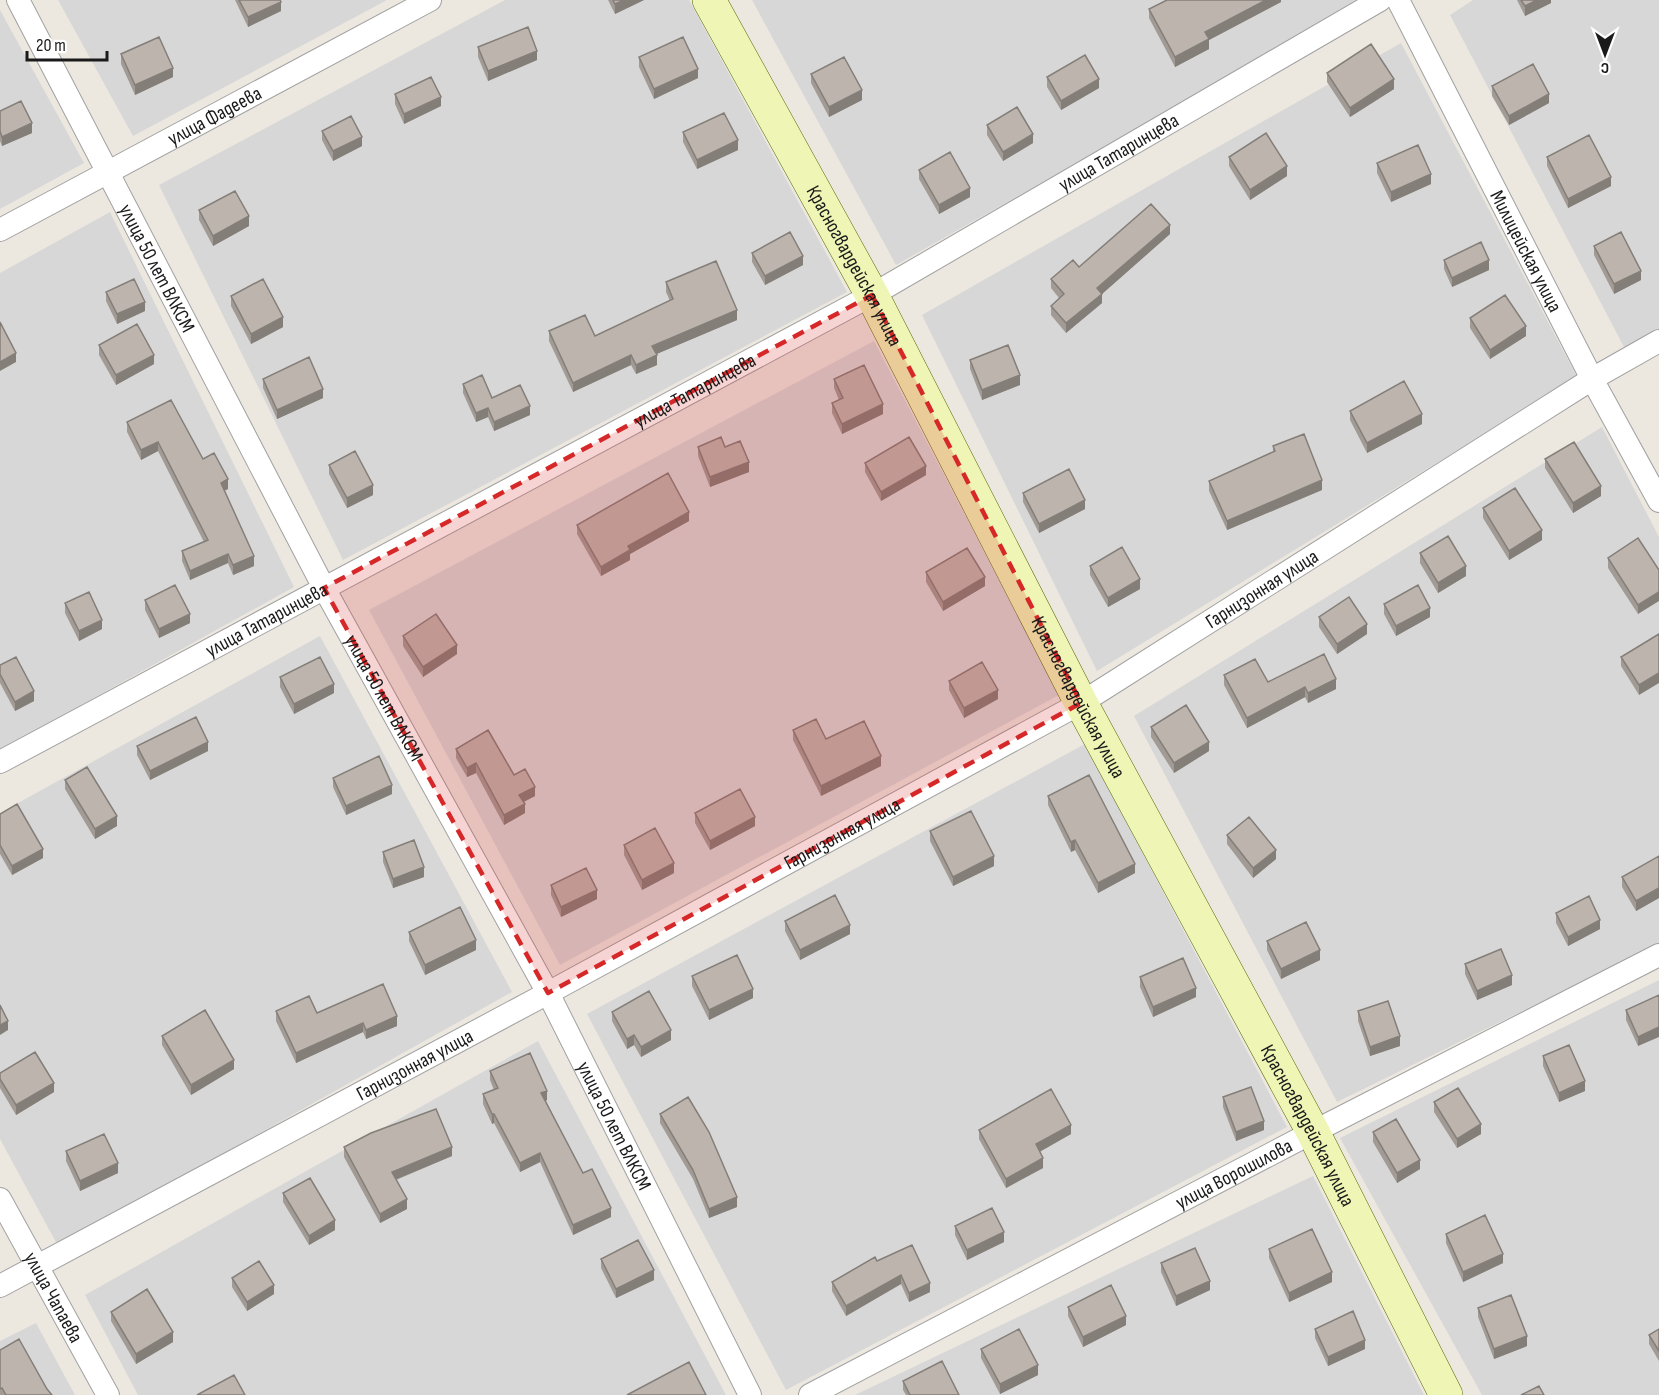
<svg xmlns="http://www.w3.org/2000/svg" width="1659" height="1395" viewBox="0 0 1659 1395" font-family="'Sofia Sans Condensed',sans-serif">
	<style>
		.residential { fill: #d8d7d7 }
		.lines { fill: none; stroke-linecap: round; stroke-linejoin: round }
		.street-casing { stroke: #a1a1a1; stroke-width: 24 }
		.secondary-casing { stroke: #5a690a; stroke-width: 34 }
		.street { stroke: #fff; stroke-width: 22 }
		.secondary { stroke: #eff5b5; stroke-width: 33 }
		.wall { fill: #a29b95 }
		.shaded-wall { fill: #847e79 }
		.building { fill: #bcb4ad; stroke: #847e79; stroke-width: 1.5 }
		.marked { fill: #d62828; fill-opacity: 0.2; stroke: #d62828; stroke-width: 4.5; stroke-dasharray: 12 8; stroke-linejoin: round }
		.labels { text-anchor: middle; stroke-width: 4.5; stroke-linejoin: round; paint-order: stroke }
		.street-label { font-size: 20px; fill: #1a1a1a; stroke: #fff }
	</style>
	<rect width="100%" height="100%" fill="#ece8e0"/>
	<!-- residential -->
	<path class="residential" d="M58 0H387L133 136Z
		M505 0H689L847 292 343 560 159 185Z
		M752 0H1365L896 265Z
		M1473 0H1659V329L1625 349 1450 15Z
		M0 10 84 163 0 209Z
		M1401 43 1577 377 1097 671 922 315Z
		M110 212 294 587 0 750V273Z
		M874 341 1059 695 560 965 369 610Z
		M1602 427 1659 537V944L1337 1102 1134 716Z
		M320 636 512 992 58 1246 0 1139V813Z
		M1085 744 1287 1127 786 1390 587 1014Z
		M1659 980V1395H1482L1340 1138Z
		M538 1041 726 1395H138L85 1295Z
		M1313 1176 1424 1395H855Z
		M36 1323 75 1395H0V1341Z"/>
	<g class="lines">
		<defs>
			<g id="street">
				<path id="s1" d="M18 0 324 588 548 993 750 1395"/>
				<path id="s2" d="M1398 0 1592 379 1659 501"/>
				<path id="s3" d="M0 230 430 0"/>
				<path id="s4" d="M0 762 872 295 1380 0"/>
				<path id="s5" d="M0 1199 108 1395"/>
				<path id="s6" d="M0 1286 548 993 1081 703 1592 379 1659 341"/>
				<path id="s7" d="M810 1395 1313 1132 1659 955"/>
			</g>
			<g id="secondary">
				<path id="s8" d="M709 0 872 295 1081 703 1313 1132 1446 1395"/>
			</g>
		</defs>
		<!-- street casing -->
		<use href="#street" class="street-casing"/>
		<!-- secondary casing -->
		<use href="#secondary" class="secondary-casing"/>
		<!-- street -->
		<use href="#street" class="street"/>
		<!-- secondary -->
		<use href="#secondary" class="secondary"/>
	</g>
	<!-- wall -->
	<path class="wall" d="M235 0H280L281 11 248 27Z
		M608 0H644L615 14Z
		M1281 0V2L1209 40V49L1175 67 1149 18V9Z
		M1517 0H1551V3L1525 16Z
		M478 47 537 60 488 81 478 57Z
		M121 54 173 77 135 95 121 64Z
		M639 57 698 78 654 99 639 67Z
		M1327 73 1394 89 1350 117 1327 82Z
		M811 74 862 100 829 117 811 83Z
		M1047 77 1099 88 1061 110 1047 87Z
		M1492 86 1549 103 1509 125 1492 96Z
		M395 94 441 106 404 124 395 104Z
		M0 111 32 133 2 146 0 141Z
		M987 125 1033 143 1003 161 987 135Z
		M322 131 362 146 333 161 322 140Z
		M683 132 738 150 697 169 683 142Z
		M1229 157 1287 176 1250 200 1229 166Z
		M1547 157 1611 186 1568 208 1547 166Z
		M1377 163 1431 184 1391 202 1377 173Z
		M919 170 970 197 939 214 919 179Z
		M199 210 249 226 213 246 199 220Z
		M1170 234 1102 294V303L1066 333 1051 315V306L1059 298 1051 288V279L1079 267Z
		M1594 246 1641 280 1614 294 1594 255Z
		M752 253 803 265 765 285 752 262Z
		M1444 260 1489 270 1452 287 1444 269Z
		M666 282 737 320 656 354 657 365 636 374 631 365 573 392 549 341V331L595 336 670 301 666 292Z
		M106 292 145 311 117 324 106 301Z
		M231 296 283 327 251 344 231 306Z
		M1470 318 1526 336 1490 359 1470 328Z
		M99 345 154 364 116 385 99 355Z
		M970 360 1020 385 982 400 970 369Z
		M263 379 323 398 277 419 263 388Z
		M834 379 883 414 842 434 832 413V403L839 400 834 388Z
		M463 384 492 398 530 415 494 431 488 417 476 422 463 393Z
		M1350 411 1422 424 1367 453 1350 420Z
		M127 422 203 459 228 489 224 491 254 566 233 575 228 563 190 580 182 561V551L204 542 158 451 141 460 127 432Z
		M1273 446 1322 490 1227 530 1209 491V481L1273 452Z
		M698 447 749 472 710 487 698 456Z
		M1545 459 1601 496 1573 513 1545 468Z
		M865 463 926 475 881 501 865 472Z
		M329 465 373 495 347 508 329 474Z
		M1023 493 1085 509 1039 533 1023 502Z
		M1483 508 1542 540 1509 560 1483 518Z
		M689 521 630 554V560L601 576 577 534V525Z
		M1638 538V614L1608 568V558Z
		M1420 553 1466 576 1438 593 1420 563Z
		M1090 566 1140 589 1108 607 1090 575Z
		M926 572 985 586 943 611 926 582Z
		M145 600 190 623 159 638 145 610Z
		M65 603 102 629 79 641 65 613Z
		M1384 604 1430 617 1396 636 1384 614Z
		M1319 617 1367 634 1337 654 1319 627Z
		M1659 634 1639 695 1621 666V657Z
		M403 636 457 654 423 677 403 646Z
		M0 665 34 701 15 711 0 683Z
		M1224 675 1268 682 1336 689 1308 703 1305 697 1247 728 1224 685Z
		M280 677 334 693 294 714 280 687Z
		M949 681 998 699 964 718 949 690Z
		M1151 727 1209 751 1174 773 1151 737Z
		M793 730 826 739 881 766 821 796 793 740Z
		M137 746 208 751 150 780 137 755Z
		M456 749 514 775 535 796 524 802 525 813 504 825 476 773 467 777 456 758Z
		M333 778 392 794 346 815 333 787Z
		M65 780 117 826 95 839 65 789Z
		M1048 796 1135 873 1098 893 1075 850 1071 852 1048 805Z
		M695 813 755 826 710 850 695 823Z
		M0 814 43 858 12 875 0 854Z
		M930 831 994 866 953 886 930 841Z
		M1227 835 1276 859 1253 878 1227 844Z
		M624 845 674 873 642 890 624 855Z
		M383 852 424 877 393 888 383 862Z
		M1659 856V898L1636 911 1622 887V877Z
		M551 885 597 899 561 917 551 895Z
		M1556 913 1600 929 1568 946 1556 923Z
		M785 921 850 934 800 960 785 931Z
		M409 932 476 950 425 975 409 941Z
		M1267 941 1320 960 1281 979 1267 950Z
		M1465 964 1512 985 1477 1000 1465 974Z
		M692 976 753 998 709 1020 692 986Z
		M1140 977 1196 997 1153 1017 1140 987Z
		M1659 995 1638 1046 1626 1020V1010Z
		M276 1011 317 1013 397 1026 366 1039 363 1032 296 1063 276 1021Z
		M1358 1011 1400 1046 1370 1056 1358 1021Z
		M612 1012 671 1040 641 1057 634 1045 627 1049 612 1021Z
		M162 1036 234 1069 191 1095 162 1045Z
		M1543 1056 1585 1091 1559 1102 1543 1066Z
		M490 1071 547 1100 546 1101 583 1173 611 1217 573 1235 540 1162 520 1172 494 1123 492 1124 483 1104V1094L494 1090 490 1080Z
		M0 1073 54 1092 16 1115 0 1088Z
		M1223 1097 1264 1130 1236 1141 1223 1107Z
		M1434 1102 1481 1134 1457 1148 1434 1112Z
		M660 1114 737 1207 709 1218 693 1179 660 1123Z
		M979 1130 1071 1134 1040 1151 1043 1168 1006 1188 979 1139Z
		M1373 1132 1420 1169 1397 1183 1373 1142Z
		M344 1147 452 1156 396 1180 407 1209 380 1223 344 1157Z
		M66 1151 118 1173 80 1191 66 1161Z
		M283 1193 335 1230 309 1245 283 1202Z
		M955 1226 1004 1242 967 1260 955 1235Z
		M1446 1234 1503 1263 1463 1282 1446 1243Z
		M1269 1249 1332 1282 1289 1302 1269 1258Z
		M601 1259 654 1280 616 1298 601 1268Z
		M877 1261 930 1292 909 1302 901 1284 846 1316 832 1291V1282Z
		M1161 1263 1210 1290 1176 1306 1161 1272Z
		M232 1278 274 1294 247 1311 232 1287Z
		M1068 1307 1126 1325 1083 1347 1068 1316Z
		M1478 1308 1527 1346 1494 1359 1478 1317Z
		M111 1312 173 1342 136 1364 111 1321Z
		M1315 1329 1365 1349 1328 1366 1315 1338Z
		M1659 1329V1361L1649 1344V1335Z
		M981 1349 1038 1375 1000 1394 981 1358Z
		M0 1350 47 1389 52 1395H0Z
		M903 1381 959 1395H906L903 1390Z"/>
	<!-- shaded-wall -->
	<path class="shaded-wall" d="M624 0H644L615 14V4Z
		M1266 0H1281V2L1209 40V49L1175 67V57L1205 32Z
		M1537 0H1551V3L1525 16V6Z
		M281 2V11L248 27V17Z
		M537 51V60L488 81V71Z
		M173 68V77L135 95V85Z
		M698 69V78L654 99V89Z
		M1099 79V88L1061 110V101Z
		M1394 79V89L1350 117V108Z
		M862 90V100L829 117V107Z
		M1549 94V103L1509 125V116Z
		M441 97V106L404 124V114Z
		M32 123V133L2 146V137Z
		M1033 134V143L1003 161V152Z
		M362 137V146L333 161V151Z
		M738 140V150L697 169V160Z
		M1287 166V176L1250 200V190Z
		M1431 174V184L1391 202V192Z
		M1611 177V186L1568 208V199Z
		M970 188V197L939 214V205Z
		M249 216V226L213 246V236Z
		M1170 225V234L1102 294V303L1066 333V323L1097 288Z
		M803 256V265L765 285V276Z
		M1489 260V270L1452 287V278Z
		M1641 271V280L1614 294V284Z
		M145 302V311L117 324V314Z
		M737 310V320L652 356V346Z
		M283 317V327L251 344V334Z
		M1526 326V336L1490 359V350Z
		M16 353V362L0 371V362Z
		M154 355V364L116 385V375Z
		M631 355V365L573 392V383Z
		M657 355V365L636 374V365Z
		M1020 375V385L982 400V390Z
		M323 389V398L277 419V410Z
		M883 404V414L842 434V424Z
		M530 406V415L494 431V422Z
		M488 408V417L476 422V413Z
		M1422 414V424L1367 453V443Z
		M158 442V451L141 460V450Z
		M749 462V472L710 487V477Z
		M926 466V475L881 501V492Z
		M228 479V489L221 492V483Z
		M1322 480V490L1227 530V521Z
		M373 485V495L347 508V498Z
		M1601 486V496L1573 513V503Z
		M1085 500V509L1039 533V524Z
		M689 512V521L630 554V560L601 576V567L628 546Z
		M1542 530V540L1509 560V551Z
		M228 554V563L190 580V571Z
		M254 556V566L233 575V565Z
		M1466 566V576L1438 593V583Z
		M985 577V586L943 611V602Z
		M1140 579V589L1108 607V598Z
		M1659 592V601L1638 614V605Z
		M1430 608V617L1396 636V626Z
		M190 614V623L159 638V629Z
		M102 620V629L79 641V631Z
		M1367 624V634L1337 654V644Z
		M457 645V654L423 677V667Z
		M1659 673V683L1639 695V685Z
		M1336 679V689L1308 703V693Z
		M334 684V693L294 714V704Z
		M1305 687V697L1247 728V718Z
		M998 690V699L964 718V708Z
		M34 691V701L15 711V702Z
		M208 742V751L150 780V771Z
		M1209 742V751L1174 773V763Z
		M881 756V766L821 796V786Z
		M476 763V773L467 777V768Z
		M392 785V794L346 815V806Z
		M535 787V796L519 804V795Z
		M525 804V813L504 825V815Z
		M117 816V826L95 839V829Z
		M755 817V826L710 850V841Z
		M1075 840V850L1071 852V842Z
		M43 849V858L12 875V866Z
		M1276 850V859L1253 878V868Z
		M994 856V866L953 886V877Z
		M674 863V873L642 890V880Z
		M1135 864V873L1098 893V883Z
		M424 867V877L393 888V879Z
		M1659 888V898L1636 911V901Z
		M597 890V899L561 917V907Z
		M1600 920V929L1568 946V937Z
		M850 925V934L800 960V950Z
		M476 940V950L425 975V965Z
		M1320 950V960L1281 979V969Z
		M1512 975V985L1477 1000V991Z
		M1196 988V997L1153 1017V1007Z
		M753 989V998L709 1020V1010Z
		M397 1016V1026L366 1039V1030Z
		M8 1021V1030L0 1035V1025Z
		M363 1023V1032L296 1063V1053Z
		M1659 1027V1037L1638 1046V1037Z
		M671 1030V1040L641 1057V1047Z
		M634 1035V1045L627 1049V1039Z
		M1400 1036V1046L1370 1056V1047Z
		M234 1060V1069L191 1095V1085Z
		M1585 1081V1091L1559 1102V1093Z
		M54 1083V1092L16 1115V1105Z
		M547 1091V1100L541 1103V1093Z
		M492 1114H494V1123L492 1124Z
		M1264 1121V1130L1236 1141V1132Z
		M1481 1124V1134L1457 1148V1139Z
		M1071 1125V1134L1036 1154V1144Z
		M452 1147V1156L392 1181V1172Z
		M540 1153V1162L520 1172V1163Z
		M1043 1158V1168L1006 1188V1179Z
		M1420 1160V1169L1397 1183V1173Z
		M118 1163V1173L80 1191V1181Z
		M737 1197V1207L709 1218V1209Z
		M407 1199V1209L380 1223V1214Z
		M611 1208V1217L573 1235V1225Z
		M335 1220V1230L309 1245V1236Z
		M1004 1232V1242L967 1260V1250Z
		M1503 1254V1263L1463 1282V1272Z
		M654 1270V1280L616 1298V1289Z
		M1332 1272V1282L1289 1302V1293Z
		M901 1275V1284L846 1316V1306Z
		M1210 1281V1290L1176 1306V1296Z
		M930 1283V1292L909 1302V1293Z
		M274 1285V1294L247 1311V1302Z
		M1126 1316V1325L1083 1347V1337Z
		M173 1332V1342L136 1364V1354Z
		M1527 1336V1346L1494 1359V1349Z
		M1365 1340V1349L1328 1366V1357Z
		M1038 1365V1375L1000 1394V1384Z"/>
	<!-- building -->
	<path class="building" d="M239 0H280L281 2 248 17Z
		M613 0H624L615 4Z
		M1167 0H1266L1205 32 1209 39 1175 57 1149 9Z
		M1521 0H1537L1525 6Z
		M528 27 537 51 488 71 478 47Z
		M159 37 173 68 135 85 121 54Z
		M683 37 698 69 654 89 639 57Z
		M1371 44 1394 79 1350 108 1327 73Z
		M1085 55 1099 79 1061 101 1047 77Z
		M844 57 862 90 829 107 811 74Z
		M1533 64 1549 94 1509 116 1492 86Z
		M431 77 441 97 404 114 395 94Z
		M21 101 32 123 2 137 0 131V111Z
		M1017 107 1033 134 1003 152 987 125Z
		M724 113 738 140 697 160 683 132Z
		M351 116 362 137 333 151 322 131Z
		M1266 133 1287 166 1250 190 1229 157Z
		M1589 135 1611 177 1568 199 1547 157Z
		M1418 145 1431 174 1391 192 1377 163Z
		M950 152 970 188 939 205 919 170Z
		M235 191 249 216 213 236 199 210Z
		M1151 204 1170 225 1097 288 1102 294 1066 323 1051 306 1064 294 1051 279 1073 260 1079 267Z
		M790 232 803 256 765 276 752 253Z
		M1621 232 1641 271 1614 284 1594 246Z
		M1481 242 1489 260 1452 278 1444 260Z
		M716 261 737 310 652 346 657 355 636 365 631 355 573 383 549 331 585 315 595 336 673 299 666 282Z
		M134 279 145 302 117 314 106 292Z
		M263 279 283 317 251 334 231 296Z
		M1505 295 1526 326 1490 350 1470 318Z
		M0 322 16 353 0 362Z
		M137 324 154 355 116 375 99 345Z
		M1008 345 1020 375 982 390 970 360Z
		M309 357 323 389 277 410 263 379Z
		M864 365 883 404 842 424 832 403 843 398 834 379Z
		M482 375 492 398 520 385 530 406 494 422 488 408 476 413 463 384Z
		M1404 381 1422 414 1367 443 1350 411Z
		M171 400 203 459 214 453 228 479 221 483 254 556 233 565 228 554 190 571 182 551 208 540 158 442 141 450 127 422Z
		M1304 434 1322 480 1227 521 1209 481 1275 451 1273 446Z
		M721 437 725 447 740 441 749 462 710 477 698 447Z
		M909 437 926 466 881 492 865 463Z
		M1574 442 1601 486 1573 503 1545 459Z
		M355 451 373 485 347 498 329 465Z
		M1069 469 1085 500 1039 524 1023 493Z
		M668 473 689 512 628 546 630 550 601 567 577 525Z
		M1515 488 1542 530 1509 551 1483 508Z
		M1448 536 1466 566 1438 583 1420 553Z
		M1638 538 1659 570V592L1638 605 1608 558Z
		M1122 547 1140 579 1108 598 1090 566Z
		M967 548 985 577 943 602 926 572Z
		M175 585 190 614 159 629 145 600Z
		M1418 585 1430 608 1396 626 1384 604Z
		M89 592 102 620 79 631 65 603Z
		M1349 597 1367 624 1337 644 1319 617Z
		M436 614 457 645 423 667 403 636Z
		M1659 634V673L1639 685 1621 657Z
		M1324 654 1336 679 1308 693 1305 687 1247 718 1224 675 1255 659 1268 682Z
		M16 657 34 691 15 702 0 674V665Z
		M320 657 334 684 294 704 280 677Z
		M982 662 998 690 964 708 949 681Z
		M1186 705 1209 742 1174 763 1151 727Z
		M196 717 208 742 150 771 137 746Z
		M816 719 826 739 864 721 881 756 821 786 793 730Z
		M488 730 514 775 525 769 535 787 519 795 525 804 504 815 476 763 467 768 456 749Z
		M379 756 392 785 346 806 333 778Z
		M87 767 117 816 95 829 65 780Z
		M1089 775 1135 864 1098 883 1075 840 1071 842 1048 796Z
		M740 789 755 817 710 841 695 813Z
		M17 804 43 849 12 866 0 845V814Z
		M971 811 994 856 953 877 930 831Z
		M1249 817 1276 850 1253 868 1227 835Z
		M655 828 674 863 642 880 624 845Z
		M414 840 424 867 393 879 383 852Z
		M1659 856V888L1636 901 1622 877Z
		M586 868 597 890 561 907 551 885Z
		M835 895 850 925 800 950 785 921Z
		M1589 896 1600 920 1568 937 1556 913Z
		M460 907 476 940 425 965 409 932Z
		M1306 922 1320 950 1281 969 1267 941Z
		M1501 949 1512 975 1477 991 1465 964Z
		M737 955 753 989 709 1010 692 976Z
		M1183 958 1196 988 1153 1007 1140 977Z
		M383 984 397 1016 366 1030 363 1023 296 1053 276 1011 309 996 317 1013Z
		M649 991 671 1030 641 1047 634 1035 627 1039 612 1012Z
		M1659 995V1027L1638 1037 1626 1010Z
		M1388 1001 1400 1036 1370 1047 1358 1011Z
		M0 1005 8 1021 0 1025Z
		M205 1010 234 1060 191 1085 162 1036Z
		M1569 1045 1585 1081 1559 1093 1543 1056Z
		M35 1052 54 1083 16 1105 0 1079V1073Z
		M530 1053 547 1091 541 1093 583 1173 592 1169 611 1208 573 1225 540 1153 520 1163 494 1114H492L483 1094 498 1088 490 1071Z
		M1251 1087 1264 1121 1236 1132 1223 1097Z
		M1458 1088 1481 1124 1457 1139 1434 1102Z
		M1051 1089 1071 1125 1036 1144 1043 1158 1006 1179 979 1130Z
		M688 1097 709 1132 737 1197 709 1209 693 1170 660 1114Z
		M436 1109 452 1147 392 1172 407 1199 380 1214 344 1147 371 1133Z
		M1396 1119 1420 1160 1397 1173 1373 1132Z
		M104 1134 118 1163 80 1181 66 1151Z
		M310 1178 335 1220 309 1236 283 1193Z
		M992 1208 1004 1232 967 1250 955 1226Z
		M1485 1215 1503 1254 1463 1272 1446 1234Z
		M1312 1229 1332 1272 1289 1293 1269 1249Z
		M638 1240 654 1270 616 1289 601 1259Z
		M912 1245 930 1283 909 1293 901 1275 846 1306 832 1282 875 1257 877 1261Z
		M1195 1248 1210 1281 1176 1296 1161 1263Z
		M259 1261 274 1285 247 1302 232 1278Z
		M1111 1285 1126 1316 1083 1337 1068 1307Z
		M147 1289 173 1332 136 1354 111 1312Z
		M1511 1295 1527 1336 1494 1349 1478 1308Z
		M1353 1311 1365 1340 1328 1357 1315 1329Z
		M1019 1329 1038 1365 1000 1384 981 1349Z
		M1659 1329V1351L1649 1335Z
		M19 1339 47 1389 52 1395H6L2 1388 0 1389V1350Z
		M942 1361 959 1395H910L903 1381Z
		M689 1362 706 1395H627Z
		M234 1375 245 1395H197Z
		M1539 1386 1544 1395H1521Z"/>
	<!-- marked area -->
	<path class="marked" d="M872 295 1081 703 548 993 324 588Z"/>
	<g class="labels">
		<!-- street labels -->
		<g class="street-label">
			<text dy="7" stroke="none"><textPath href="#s3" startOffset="243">улица Фадеева</textPath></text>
			<text dy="7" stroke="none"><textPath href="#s4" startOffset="1274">улица Татаринцева</textPath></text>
			<text dy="7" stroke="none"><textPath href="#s2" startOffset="282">Милицейская улица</textPath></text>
			<text dy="7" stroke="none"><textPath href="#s8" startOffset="303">Красногвардейская улица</textPath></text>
			<text dy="7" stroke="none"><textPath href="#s1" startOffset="302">улица 50 лет ВЛКСМ</textPath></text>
			<text dy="7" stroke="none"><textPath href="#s4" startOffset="788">улица Татаринцева</textPath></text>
			<text dy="7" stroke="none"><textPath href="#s6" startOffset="1442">Гарнизонная улица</textPath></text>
			<text dy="7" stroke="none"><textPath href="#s4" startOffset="302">улица Татаринцева</textPath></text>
			<text dy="7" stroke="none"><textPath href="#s1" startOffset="788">улица 50 лет ВЛКСМ</textPath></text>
			<text dy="7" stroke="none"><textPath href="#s8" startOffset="789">Красногвардейская улица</textPath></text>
			<text dy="7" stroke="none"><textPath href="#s6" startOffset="956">Гарнизонная улица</textPath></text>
			<text dy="7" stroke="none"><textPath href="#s6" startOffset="470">Гарнизонная улица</textPath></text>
			<text dy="7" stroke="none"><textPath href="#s1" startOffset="1274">улица 50 лет ВЛКСМ</textPath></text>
			<text dy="7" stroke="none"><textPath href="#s8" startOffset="1275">Красногвардейская улица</textPath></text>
			<text dy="7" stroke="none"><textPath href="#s7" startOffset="478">улица Ворошилова</textPath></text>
			<text dy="7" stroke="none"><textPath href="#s5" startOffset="112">улица Чапаева</textPath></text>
		</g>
	</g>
	<!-- north arrow -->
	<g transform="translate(1605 54) rotate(180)" stroke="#ffffff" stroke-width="4.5" paint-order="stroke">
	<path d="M0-4.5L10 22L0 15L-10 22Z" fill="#1a1a1a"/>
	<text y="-9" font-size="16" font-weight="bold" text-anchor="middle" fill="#1a1a1a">С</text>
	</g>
	<!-- scale -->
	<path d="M27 51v9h80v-9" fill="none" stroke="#1a1a1a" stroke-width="3"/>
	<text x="36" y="51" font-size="18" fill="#1a1a1a" stroke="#ffffff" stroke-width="4.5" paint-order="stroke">20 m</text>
</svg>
